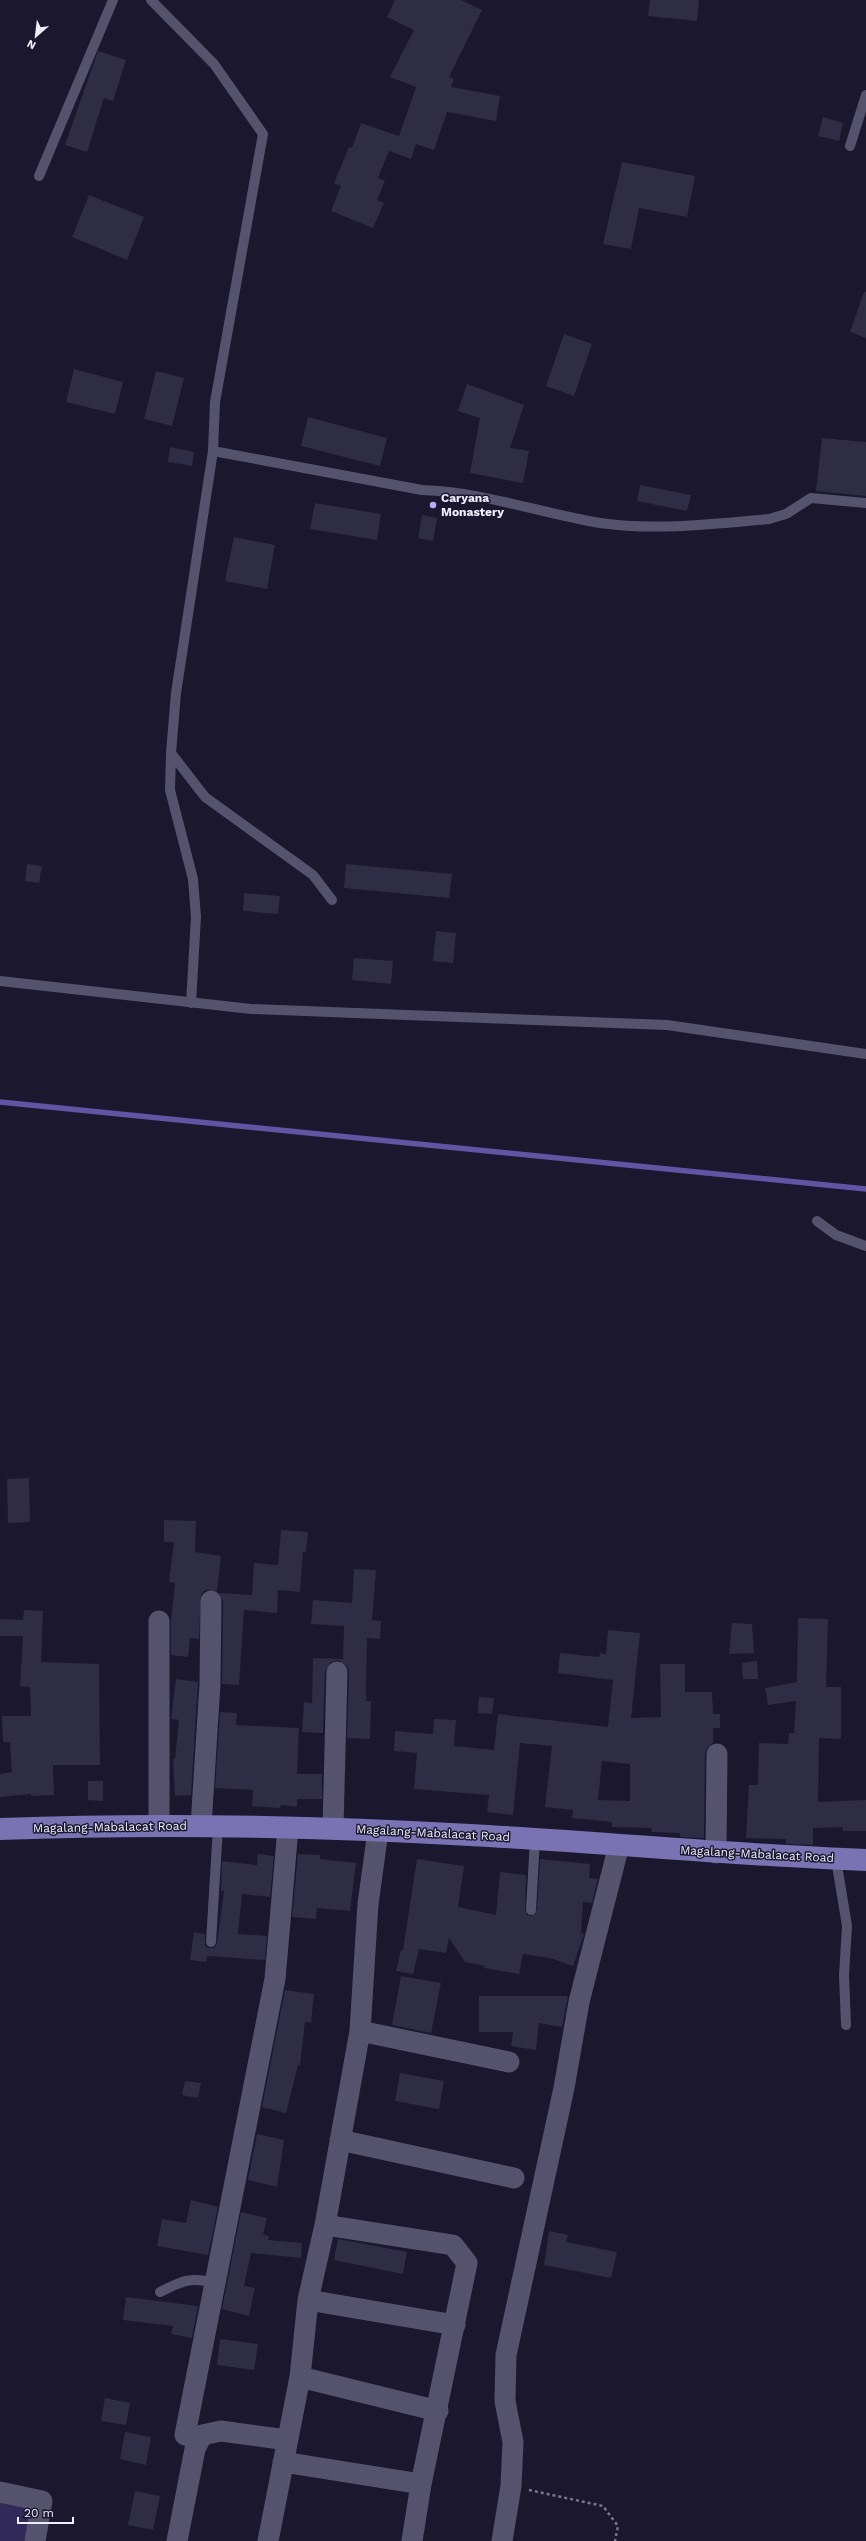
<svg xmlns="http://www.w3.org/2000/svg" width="866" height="2541" viewBox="0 0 866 2541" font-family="'Work Sans',sans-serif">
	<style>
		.green { fill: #312958 }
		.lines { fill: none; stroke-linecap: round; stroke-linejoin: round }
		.stream { stroke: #6055a2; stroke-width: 5.5 }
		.building { fill: #2f2c45; fill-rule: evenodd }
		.path { stroke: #79778c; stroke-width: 2.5; stroke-dasharray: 3 3; stroke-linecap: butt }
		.lane { stroke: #54526d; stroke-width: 10 }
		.street { stroke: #54526d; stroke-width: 21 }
		.primary { stroke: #7972b3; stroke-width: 22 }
		.poi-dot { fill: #b4acf9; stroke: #1a172e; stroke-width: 1.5 }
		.labels { text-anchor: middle; stroke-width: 3; stroke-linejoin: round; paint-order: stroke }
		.poi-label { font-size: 12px; font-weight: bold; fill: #efeeff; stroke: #1a172e; text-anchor: start }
		.street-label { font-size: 12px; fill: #efeeff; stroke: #1a172e }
	</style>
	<rect width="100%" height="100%" fill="#1a172e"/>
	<!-- green -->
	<path class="green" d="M0 2498 34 2504 26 2541H0Z"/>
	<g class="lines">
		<!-- stream -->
		<path class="stream" d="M0 1102 866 1189"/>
	</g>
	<!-- building -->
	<path class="building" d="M395 0H461L482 10 449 77 454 79 451 87 500 96 496 121 447 112 434 150 416 144 411 159 389 151 378 178 385 181 377 200 384 203 373 228 331 211 341 186 334 183 349 147 352 148 361 123 399 136 416 87 390 77 414 30 387 17Z
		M650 0H699L697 21 648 16Z
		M98 51 126 60 113 101 104 98 87 152 65 145Z
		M823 117 843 123 839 141 818 136Z
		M622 162 695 176 687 217 639 208 631 249 603 244Z
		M89 195 144 217 127 260 72 237Z
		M864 292H866V338L850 332Z
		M564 334 592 344 574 396 546 386Z
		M74 369 123 382 115 414 66 402Z
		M156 371 184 378 172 426 144 419Z
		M467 384 524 405 510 448 529 451 523 483 470 473 480 418 458 411Z
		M308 417 387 438 380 466 301 446Z
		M822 438 866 442V496L816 491Z
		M170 447 194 452 192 466 168 462Z
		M640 485 691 495 687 511 637 501Z
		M315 503 381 514 377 540 310 529Z
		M422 515 437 518 433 541 418 538Z
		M234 537 275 545 267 589 225 581Z
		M27 864 42 866 39 883 25 881Z
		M346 864 452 874 449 898 344 888Z
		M244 893 280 896 278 914 243 911Z
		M436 931 456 933 453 963 433 961Z
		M354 958 393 961 391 984 352 980Z
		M29 1478 30 1522 8 1523 7 1479Z
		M164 1520 196 1521 195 1552 221 1556 217 1591 205 1590 201 1595 199 1639 190 1638 188 1657 171 1655V1621L175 1583 169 1582 174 1542H164Z
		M281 1530 308 1532 306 1552H303L300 1592 278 1590 277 1613 244 1610 239 1685 222 1684 223 1601 219 1593 252 1595 254 1563 278 1565Z
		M354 1569 376 1570 372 1620 381 1621 380 1639 367 1638 366 1686V1701H371L370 1739 347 1738 349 1672 347 1666 338 1660 331 1662 325 1671 323 1733 302 1732 304 1702 312 1703 313 1658 343 1659 344 1626 311 1624 313 1600 352 1603Z
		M24 1610 43 1611 41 1662 99 1664 100 1765H53L54 1795 31 1796V1794L0 1797V1774L12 1772 10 1742H3L2 1716H31L30 1687 20 1686 23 1636H0V1619L23 1620Z
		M798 1618 828 1619 826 1687H841V1739L819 1738 818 1802 866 1800V1831H843V1827L813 1828V1845L786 1844V1839L746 1838 749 1785H758L759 1743 788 1744 789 1733H794L796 1701 768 1705 765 1688 797 1682Z
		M732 1623 752 1624 754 1653 729 1654Z
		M608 1630 640 1633 631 1718 661 1717 660 1664H685V1692H712L713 1714H720V1728H713V1743L707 1748 705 1754 704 1838 680 1837V1833L651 1832 652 1828 612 1827V1822L572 1818 573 1810 545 1807 552 1746 520 1743 513 1815 487 1812 489 1795 414 1789 417 1753 394 1751 395 1731 433 1734 434 1719 456 1720 454 1746 494 1750 498 1714 608 1727 613 1680 558 1673 560 1653 599 1657 600 1653 606 1654ZM602 1761 630 1764V1801L598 1800Z
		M757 1661 758 1679H743L742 1663Z
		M176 1679 198 1682 191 1795 175 1796 173 1759H175L179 1720 171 1719Z
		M479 1697 494 1698 492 1714 478 1713Z
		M220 1712 237 1713 236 1725 299 1728 297 1774H322V1799H297V1807L281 1805 280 1808 252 1806 253 1790 215 1788Z
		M88 1781H103V1801L88 1800Z
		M258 1854 274 1856 270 1897 242 1894 238 1934 267 1936 265 1960 207 1956 206 1962 190 1960 194 1932 205 1934V1945L208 1948H214L217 1943 224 1891H221L222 1861 257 1865Z
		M298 1854 320 1855V1859L356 1863 350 1911 317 1908 316 1919 292 1917Z
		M417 1859 464 1866 458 1907 496 1915 500 1872 526 1875 525 1910 527 1915 531 1916 537 1910 540 1859 590 1864 589 1878 598 1879 592 1903 583 1902 581 1933 584 1934 573 1966 550 1958 523 1954 519 1974 484 1968 485 1966 465 1962 449 1938 446 1953 419 1949 413 1974 396 1971 401 1950H403Z
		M401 1976 441 1983 431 2033 392 2025Z
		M285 1990 314 1994 311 2023 305 2022 300 2065H298L286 2113 262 2107Z
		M479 1996H568L562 2027 539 2023 536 2050 511 2046 513 2032H479Z
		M400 2073 444 2081 439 2109 395 2101Z
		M185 2081 201 2083 198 2098 182 2095Z
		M257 2134 284 2140 277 2187 248 2180Z
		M191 2200 218 2207 208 2255 157 2246 162 2219 186 2223Z
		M241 2212 267 2218 263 2235 269 2236 268 2240 302 2243 301 2258 251 2253 244 2286 255 2288 249 2316 222 2309Z
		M549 2231 568 2235 566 2242 617 2252 611 2278 544 2265Z
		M338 2239 407 2252 403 2274 334 2260Z
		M126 2297 198 2306 192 2338 171 2334 173 2326 123 2320Z
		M220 2339 258 2344 254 2370 217 2365Z
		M105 2398 130 2403 126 2425 101 2421Z
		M125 2432 151 2437 146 2465 120 2459Z
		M135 2491 160 2496 153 2530 128 2525Z"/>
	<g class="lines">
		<!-- path -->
		<path class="path" d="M529 2490 603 2506 618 2526 615 2541"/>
		<!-- lane -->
		<path class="lane" d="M151 0 214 64 263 134 215 402 213 451
			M850 146 866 95
			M39 176 113 0
			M171 753 205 797 313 875 332 900
			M0 981 251 1009 667 1025 866 1054
			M191 1003 196 917 193 879 170 790 171 753 176 693 213 451 422 490C483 492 540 513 600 523 655 531 714 524 769 519L786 514 811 498 866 503
			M817 1221 836 1235 866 1246
			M836 1859 847 1926 844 1975 846 2025
			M531 1910 535 1839
			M211 1942 218 1827
			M160 2292C184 2280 190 2277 216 2283"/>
		<!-- street -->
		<path class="street" d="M159 1824V1621
			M201 1826 210 1684 211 1601
			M333 1828 337 1672
			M716 1853 717 1754
			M360 2031 509 2062
			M340 2140 514 2178
			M325 2225 453 2245 467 2263 421 2484 412 2541
			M308 2300 455 2325
			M300 2377 438 2411
			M185 2435 275 1979 288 1828
			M283 2462 421 2484
			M0 2492 42 2501 35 2541
			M177 2541 195 2449 202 2435 221 2431 287 2440
			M268 2541 300 2377 308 2300 325 2225 360 2031 368 1904 378 1831
			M502 2541 511 2486 513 2442 505 2401 506 2355 564 2088 579 2002 619 1845"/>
		<!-- primary -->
		<path class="primary" d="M0 1829C157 1823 314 1826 470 1835 602 1842 734 1855 866 1860"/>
	</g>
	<!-- markers -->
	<circle class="poi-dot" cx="433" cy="505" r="4"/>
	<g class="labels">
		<!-- poi labels -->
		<g class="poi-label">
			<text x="441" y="502">Caryana<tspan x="441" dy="14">Monastery</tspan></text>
		</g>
		<!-- street labels -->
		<g class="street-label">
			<text transform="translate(110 1827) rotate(-1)" y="4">Magalang-Mabalacat Road</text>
			<text transform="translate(433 1833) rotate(3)" y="4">Magalang-Mabalacat Road</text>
			<text transform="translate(757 1854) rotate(3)" y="4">Magalang-Mabalacat Road</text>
		</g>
	</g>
	<!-- north arrow -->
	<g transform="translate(36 36) rotate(208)" stroke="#1a172e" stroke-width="3" paint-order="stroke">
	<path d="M0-3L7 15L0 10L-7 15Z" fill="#efeeff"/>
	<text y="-6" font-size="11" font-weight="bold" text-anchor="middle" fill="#efeeff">N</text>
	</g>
	<!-- scale -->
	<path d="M18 2517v6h55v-6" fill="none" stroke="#efeeff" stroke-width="2"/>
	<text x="24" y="2517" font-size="12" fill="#efeeff" stroke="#1a172e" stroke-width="3" paint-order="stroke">20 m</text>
</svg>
